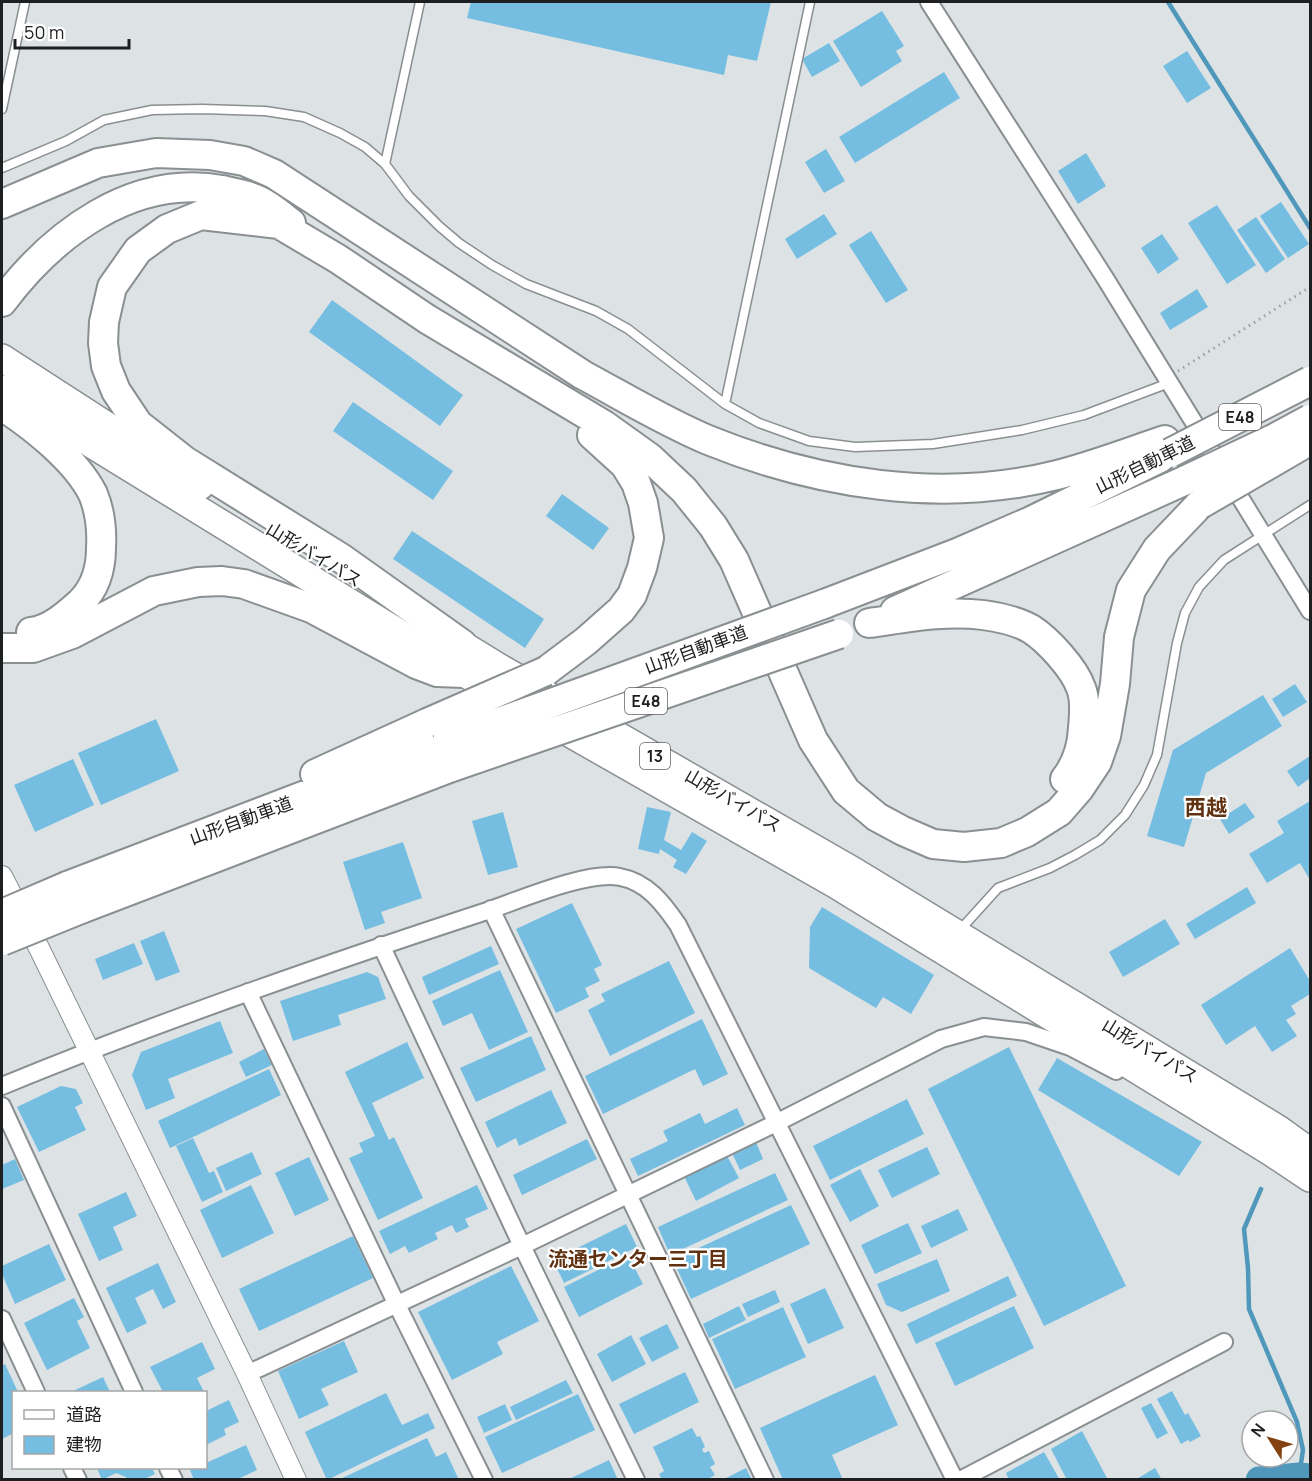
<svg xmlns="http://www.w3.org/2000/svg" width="1312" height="1481" viewBox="0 0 1312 1481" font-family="Manrope,'Noto Sans JP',sans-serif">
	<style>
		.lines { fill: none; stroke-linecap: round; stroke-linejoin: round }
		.stream { stroke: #5098bb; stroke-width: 4.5 }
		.river { stroke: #5098bb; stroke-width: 27 }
		.building { fill: #75bee2 }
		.service-casing { stroke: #8a8f91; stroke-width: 11 }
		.minor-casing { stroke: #8a8f91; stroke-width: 20 }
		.tertiary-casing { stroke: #8a8f91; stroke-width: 22 }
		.trunk-casing { stroke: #8a8f91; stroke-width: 30 }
		.motorway-casing { stroke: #8a8f91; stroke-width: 32 }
		.path { stroke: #9b9fa0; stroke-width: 3; stroke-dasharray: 1.5 4.5; stroke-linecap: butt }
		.service { stroke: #fff; stroke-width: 8 }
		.minor { stroke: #fff; stroke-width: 16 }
		.tertiary { stroke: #fff; stroke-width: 20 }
		.trunk { stroke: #fff; stroke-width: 27 }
		.motorway { stroke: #fff; stroke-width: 28 }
		.motorway-bridge-casing { stroke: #8a8f91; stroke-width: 32; stroke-linecap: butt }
		.motorway-bridge { stroke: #fff; stroke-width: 28 }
		.labels { text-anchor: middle; stroke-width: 4.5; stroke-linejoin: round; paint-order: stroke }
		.shield { fill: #fff; stroke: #616263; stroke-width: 1.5 }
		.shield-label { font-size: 16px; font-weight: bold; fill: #1d1f20 }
		.street-label { font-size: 18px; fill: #1d1f20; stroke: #fff }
		.neighbourhood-label { font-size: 20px; font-weight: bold; fill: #613212; stroke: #fff }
		.quarter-label { font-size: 21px; font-weight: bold; fill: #613212; stroke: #fff }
	</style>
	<rect width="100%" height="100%" fill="#dde2e4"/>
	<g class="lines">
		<!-- stream -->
		<path class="stream" d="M1168 2 1310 228
			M1261 1189 1244 1229 1248 1268 1249 1309 1297 1422 1303 1450 1299 1476"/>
		<!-- river -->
		<path class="river" d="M1259 1480 1299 1476 1310 1477"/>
	</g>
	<!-- building -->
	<path class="building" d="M471 2H771L757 61 728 55 724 75 467 18Z
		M882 11 904 46 896 51 902 61 861 87 833 41Z
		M829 43 840 61 812 77 802 59Z
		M1187 51 1211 88 1187 103 1163 66Z
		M944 72 960 98 855 163 839 137Z
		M826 149 845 181 824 193 805 162Z
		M1086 153 1106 186 1078 204 1058 171Z
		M1281 202 1309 244 1288 258 1260 216Z
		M1217 205 1256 265 1227 284 1188 223Z
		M824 214 837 234 797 259 785 239Z
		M1256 217 1285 259 1266 273 1237 230Z
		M871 231 908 290 886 303 849 245Z
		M1162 234 1179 259 1158 274 1141 248Z
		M1197 289 1208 307 1170 330 1160 313Z
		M332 300 463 395 440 426 309 332Z
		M353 402 453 471 433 500 333 431Z
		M562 494 609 528 593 550 546 516Z
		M412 531 544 619 525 648 393 559Z
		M1295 684 1307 702 1283 717 1272 699Z
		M1263 695 1282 726 1206 773 1184 847 1147 836 1173 750Z
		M156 719 179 771 101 805 78 753Z
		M1310 756V778L1298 787 1287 771Z
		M73 759 94 805 35 832 14 785Z
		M1310 801V880L1300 863 1267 883 1249 854 1284 833 1277 821Z
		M1245 803 1255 817 1229 834 1220 819Z
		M647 807 671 812 664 840 681 850 692 832 707 841 686 874 673 867 677 860 660 849 659 854 638 849Z
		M503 812 518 867 488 875 472 821Z
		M403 842 422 898 381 912 385 923 365 930 343 862Z
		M1247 887 1256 903 1195 939 1186 924Z
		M572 903 602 965 594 969 600 981 585 988 589 997 556 1013 516 929Z
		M822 907 934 975 911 1014 883 997 876 1008 809 968 810 927Z
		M1165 919 1180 944 1123 977 1109 952Z
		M164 931 180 972 156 981 140 941Z
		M134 943 143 964 103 980 95 959Z
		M491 946 499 964 429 995 422 977Z
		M1290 948 1310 981V994L1291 1006 1296 1014 1286 1020 1297 1036 1272 1052 1255 1026 1226 1045 1201 1005Z
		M669 961 695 1013 610 1056 588 1010 605 1001 601 994Z
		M500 970 528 1032 489 1050 472 1013 443 1026 432 1001Z
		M367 972 378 977 386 999 338 1015 341 1025 293 1041 280 1001Z
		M702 1019 728 1074 703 1086 695 1069 603 1114 585 1076Z
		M220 1021 233 1053 168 1079 175 1098 146 1110 132 1075 141 1052Z
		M531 1036 546 1070 476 1102 460 1068Z
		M407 1042 424 1078 372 1103 389 1140 394 1137 423 1198 378 1220 349 1158 363 1152 359 1143 375 1136 345 1072Z
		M1009 1047 1126 1286 1044 1326 928 1089Z
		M264 1049 272 1065 246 1077 239 1062Z
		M1057 1058 1202 1142 1179 1176 1038 1090Z
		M269 1069 281 1095 170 1148 158 1121Z
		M61 1086 76 1089 83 1103 75 1107 86 1130 39 1152 17 1107Z
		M551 1090 567 1123 519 1146 516 1138 497 1148 485 1122Z
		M907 1099 924 1134 830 1180 813 1146Z
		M737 1108 745 1125 638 1176 630 1159 668 1141 663 1131 700 1113 705 1124Z
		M193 1138 209 1173 214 1171 223 1192 202 1202 176 1146Z
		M587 1139 597 1159 522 1195 513 1175Z
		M756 1142 763 1159 740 1170 732 1153Z
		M927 1147 940 1174 892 1198 878 1170Z
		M252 1152 262 1174 226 1191 216 1168Z
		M726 1154 739 1178 696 1201 684 1176Z
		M309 1157 329 1200 295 1216 275 1173Z
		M15 1159 24 1180 2 1189V1165Z
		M860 1169 879 1206 850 1222 830 1185Z
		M775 1173 788 1200 670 1255 658 1227Z
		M251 1185 274 1233 222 1258 200 1210Z
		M477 1185 488 1209 465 1219 469 1227 456 1233 452 1225 435 1233 438 1239 409 1253 405 1246 390 1254 379 1231Z
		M126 1192 137 1216 113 1227 123 1250 99 1261 78 1214Z
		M791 1205 810 1244 691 1299 673 1260Z
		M958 1209 968 1230 931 1248 921 1226Z
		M908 1223 922 1253 875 1274 861 1245Z
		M626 1224 637 1247 564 1283 553 1260Z
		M353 1236 373 1278 259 1331 239 1289Z
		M49 1244 66 1280 15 1304 2 1274V1266Z
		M628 1255 643 1284 579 1317 564 1287Z
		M937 1259 950 1291 902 1312 886 1305 877 1284Z
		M158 1263 176 1302 163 1309 153 1289 135 1298 147 1323 127 1333 106 1288Z
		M511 1266 539 1321 497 1342 503 1354 452 1380 418 1312Z
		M1008 1276 1017 1296 916 1344 907 1324Z
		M825 1288 844 1328 808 1344 790 1304Z
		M775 1290 780 1302 748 1317 742 1304Z
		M74 1298 84 1317 77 1321 90 1348 47 1370 24 1323Z
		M739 1306 746 1320 709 1338 703 1324Z
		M1014 1306 1034 1348 955 1386 935 1343Z
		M783 1307 806 1357 735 1389 712 1339Z
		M667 1324 679 1348 652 1362 639 1338Z
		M631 1335 646 1364 612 1382 597 1354Z
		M344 1341 358 1372 321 1389 329 1405 299 1419 278 1371Z
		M202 1342 215 1369 197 1378 204 1392H163L150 1367Z
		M5 1364 18 1392H14V1433L2 1439V1366Z
		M685 1372 699 1402 634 1434 619 1404Z
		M875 1375 898 1425 832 1455 843 1480H783L760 1428Z
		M103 1377 110 1392H71Z
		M566 1380 573 1393 516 1420 510 1407Z
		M1172 1391 1185 1415 1188 1413 1201 1436 1190 1442 1188 1440 1181 1444 1157 1399Z
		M386 1393 402 1425 428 1413 435 1428 327 1480 305 1432Z
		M578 1394 595 1430 502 1473 485 1437Z
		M229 1400 239 1422 224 1429 226 1435 206 1445V1411Z
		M1151 1403 1168 1433 1157 1439 1141 1408Z
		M505 1404 512 1420 484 1433 477 1417Z
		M692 1428 697 1437 700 1436 705 1447 702 1449 704 1453 709 1451 715 1464 710 1467 715 1475 706 1480H662L659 1474 664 1471 653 1447Z
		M1082 1431 1108 1480H1067L1051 1449Z
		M427 1438 436 1457 446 1452 459 1480H338Z
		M246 1445 257 1470 236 1480H194L190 1470 196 1468H206V1463Z
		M1044 1452 1060 1480H1009L1006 1473Z
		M609 1460 618 1480H567Z
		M97 1468H152L155 1474 142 1480H127L126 1477 116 1473 102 1480Z
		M746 1468 752 1480H722Z
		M1155 1468 1162 1480H1135Z"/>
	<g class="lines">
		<defs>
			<path id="service" d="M2 109 25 2
				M385 164 420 2
				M2 168 66 141 104 120 152 110 202 109 265 111 304 117 340 133 365 147 385 164 409 196 439 226 459 243 492 265 526 284 596 311 628 329 725 404 759 423 809 441 855 447 933 444 1022 430 1084 415 1169 383
				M725 404 810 2
				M960 930 998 888 1050 868 1075 855 1100 840 1125 815 1144 785 1157 755 1177 643 1185 613 1199 587 1224 560 1310 505"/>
			<path id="minor" d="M929 2 1105 278 1310 611
				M491 909 765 1480
				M381 945 522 1246 636 1480
				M248 992 397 1305 484 1480
				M2 1086C160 1021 322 965 484 912 517 901 588 870 620 877 647 882 663 903 678 925L955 1480
				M2 1106 134 1392
				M2 1319 36 1392
				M247 1374 522 1246 776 1123 941 1039 984 1027 1026 1032 1070 1047 1116 1071
				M72 1468 78 1480
				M168 1468 174 1480
				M960 1480 1224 1342"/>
			<path id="tertiary" d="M2 876 40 950 247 1374 296 1480"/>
			<path id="trunk" d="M2 358 200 486
				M2 389 464 673 835 884 1271 1152 1310 1178
				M443 633 500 668 855 872 1278 1129 1310 1152"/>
			<path id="motorway" d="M2 204 98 163 156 153 210 155 244 161 274 174 583 375C624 397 665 422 708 440 817 484 941 504 1057 475 1093 466 1129 452 1165 440
				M2 302C53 234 132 174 222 190 236 193 253 196 265 204 274 209 283 217 291 223
				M2 406C33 426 76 460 93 494 100 511 102 530 101 548 101 568 95 588 81 602 68 614 50 630 31 632
				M824 604 957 553 1031 521 1160 458
				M895 611 1186 480
				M869 623C906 618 944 610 983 615 998 617 1017 621 1031 629 1048 640 1074 668 1081 688 1086 700 1084 715 1083 728 1082 747 1077 764 1065 779
				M462 644 341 558 185 461 138 424 116 391 106 366 103 343 104 322 112 287 138 250 167 229 201 215 279 224 338 259 427 319 604 425 650 458 684 490 713 526 734 560 813 740 846 791 877 817 903 831 933 844 964 847 1001 843 1027 832 1059 812 1079 789 1097 762 1106 736 1115 684 1119 637 1131 590 1157 549 1199 505
				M2 648H33L72 634 154 591 198 582 222 581 244 584 311 608 416 664 437 672 464 673
				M546 671 586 641 621 610 632 595 642 568 649 538 643 503 636 483 625 465 592 435
				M315 774 427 723
				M67 886 447 741
				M81 909 452 767"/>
		</defs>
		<!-- service casing -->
		<use href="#service" class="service-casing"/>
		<!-- minor casing -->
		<use href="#minor" class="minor-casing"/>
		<!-- tertiary casing -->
		<use href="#tertiary" class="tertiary-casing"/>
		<!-- trunk casing -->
		<use href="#trunk" class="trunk-casing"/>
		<!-- motorway casing -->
		<use href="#motorway" class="motorway-casing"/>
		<!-- path -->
		<path class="path" d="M1178 371 1310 287"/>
		<!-- service -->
		<use href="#service" class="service"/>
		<!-- minor -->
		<use href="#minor" class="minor"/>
		<!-- tertiary -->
		<use href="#tertiary" class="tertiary"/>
		<!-- trunk -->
		<use href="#trunk" class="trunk"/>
		<!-- motorway -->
		<use href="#motorway" class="motorway"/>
		<defs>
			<path id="motorway-bridge" d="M1170 453 1310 381
				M1186 480 1273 439 1310 419
				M1199 505 1309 441
				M427 723 546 671
				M447 741 824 604
				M452 767 839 634
				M2 914 67 886
				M2 941 81 909"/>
		</defs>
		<!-- motorway-bridge casing -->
		<use href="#motorway-bridge" class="motorway-bridge-casing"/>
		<!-- motorway-bridge -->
		<use href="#motorway-bridge" class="motorway-bridge"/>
	</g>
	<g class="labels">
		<!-- shield labels -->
		<g class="shield">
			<rect x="1219" y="404" width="42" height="26" rx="4.5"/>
			<rect x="625" y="688" width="42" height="26" rx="4.5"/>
			<rect x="640" y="743" width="30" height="26" rx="4.5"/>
		</g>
		<g class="shield-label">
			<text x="1240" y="423">E48</text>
			<text x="646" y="707">E48</text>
			<text x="655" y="762">13</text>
		</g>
		<!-- street labels -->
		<g class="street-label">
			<text transform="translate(1145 465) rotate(-26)" y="6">山形自動車道</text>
			<text transform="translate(314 555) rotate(31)" y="6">山形バイパス</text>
			<text transform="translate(696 650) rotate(-20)" y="6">山形自動車道</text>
			<text transform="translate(733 801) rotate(30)" y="6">山形バイパス</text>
			<text transform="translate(241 821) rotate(-20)" y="6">山形自動車道</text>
			<text transform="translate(1150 1051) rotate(31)" y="6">山形バイパス</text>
		</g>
		<!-- neighbourhood labels -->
		<g class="neighbourhood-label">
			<text x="638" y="1266">流通センター三丁目</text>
		</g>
		<!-- quarter labels -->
		<g class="quarter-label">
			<text x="1206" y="815">西越</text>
		</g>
	</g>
	<!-- border -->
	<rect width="1312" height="1481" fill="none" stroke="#1d1f20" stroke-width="6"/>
	<!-- legend -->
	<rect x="12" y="1391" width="195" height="78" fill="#ffffff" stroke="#a5a5a6" stroke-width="1.5"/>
	<rect x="24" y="1410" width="30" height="9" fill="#ffffff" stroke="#a5a5a6" stroke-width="1.5"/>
	<text x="66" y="1421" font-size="18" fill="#1d1f20">道路</text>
	<rect x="24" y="1436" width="30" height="18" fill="#75bee2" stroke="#a5a5a6" stroke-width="1.5"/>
	<text x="66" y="1451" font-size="18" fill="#1d1f20">建物</text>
	<!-- north arrow -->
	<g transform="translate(1270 1439) rotate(307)"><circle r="28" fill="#ffffff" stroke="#a5a5a6" stroke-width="1.5"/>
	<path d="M0-4.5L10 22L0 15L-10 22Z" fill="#844210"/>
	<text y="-9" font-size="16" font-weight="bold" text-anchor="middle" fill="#1d1f20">N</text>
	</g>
	<!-- scale -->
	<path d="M15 39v9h114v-9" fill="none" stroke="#1d1f20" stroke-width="3"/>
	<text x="24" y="39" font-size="18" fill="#1d1f20" stroke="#ffffff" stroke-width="4.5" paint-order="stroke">50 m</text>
</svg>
